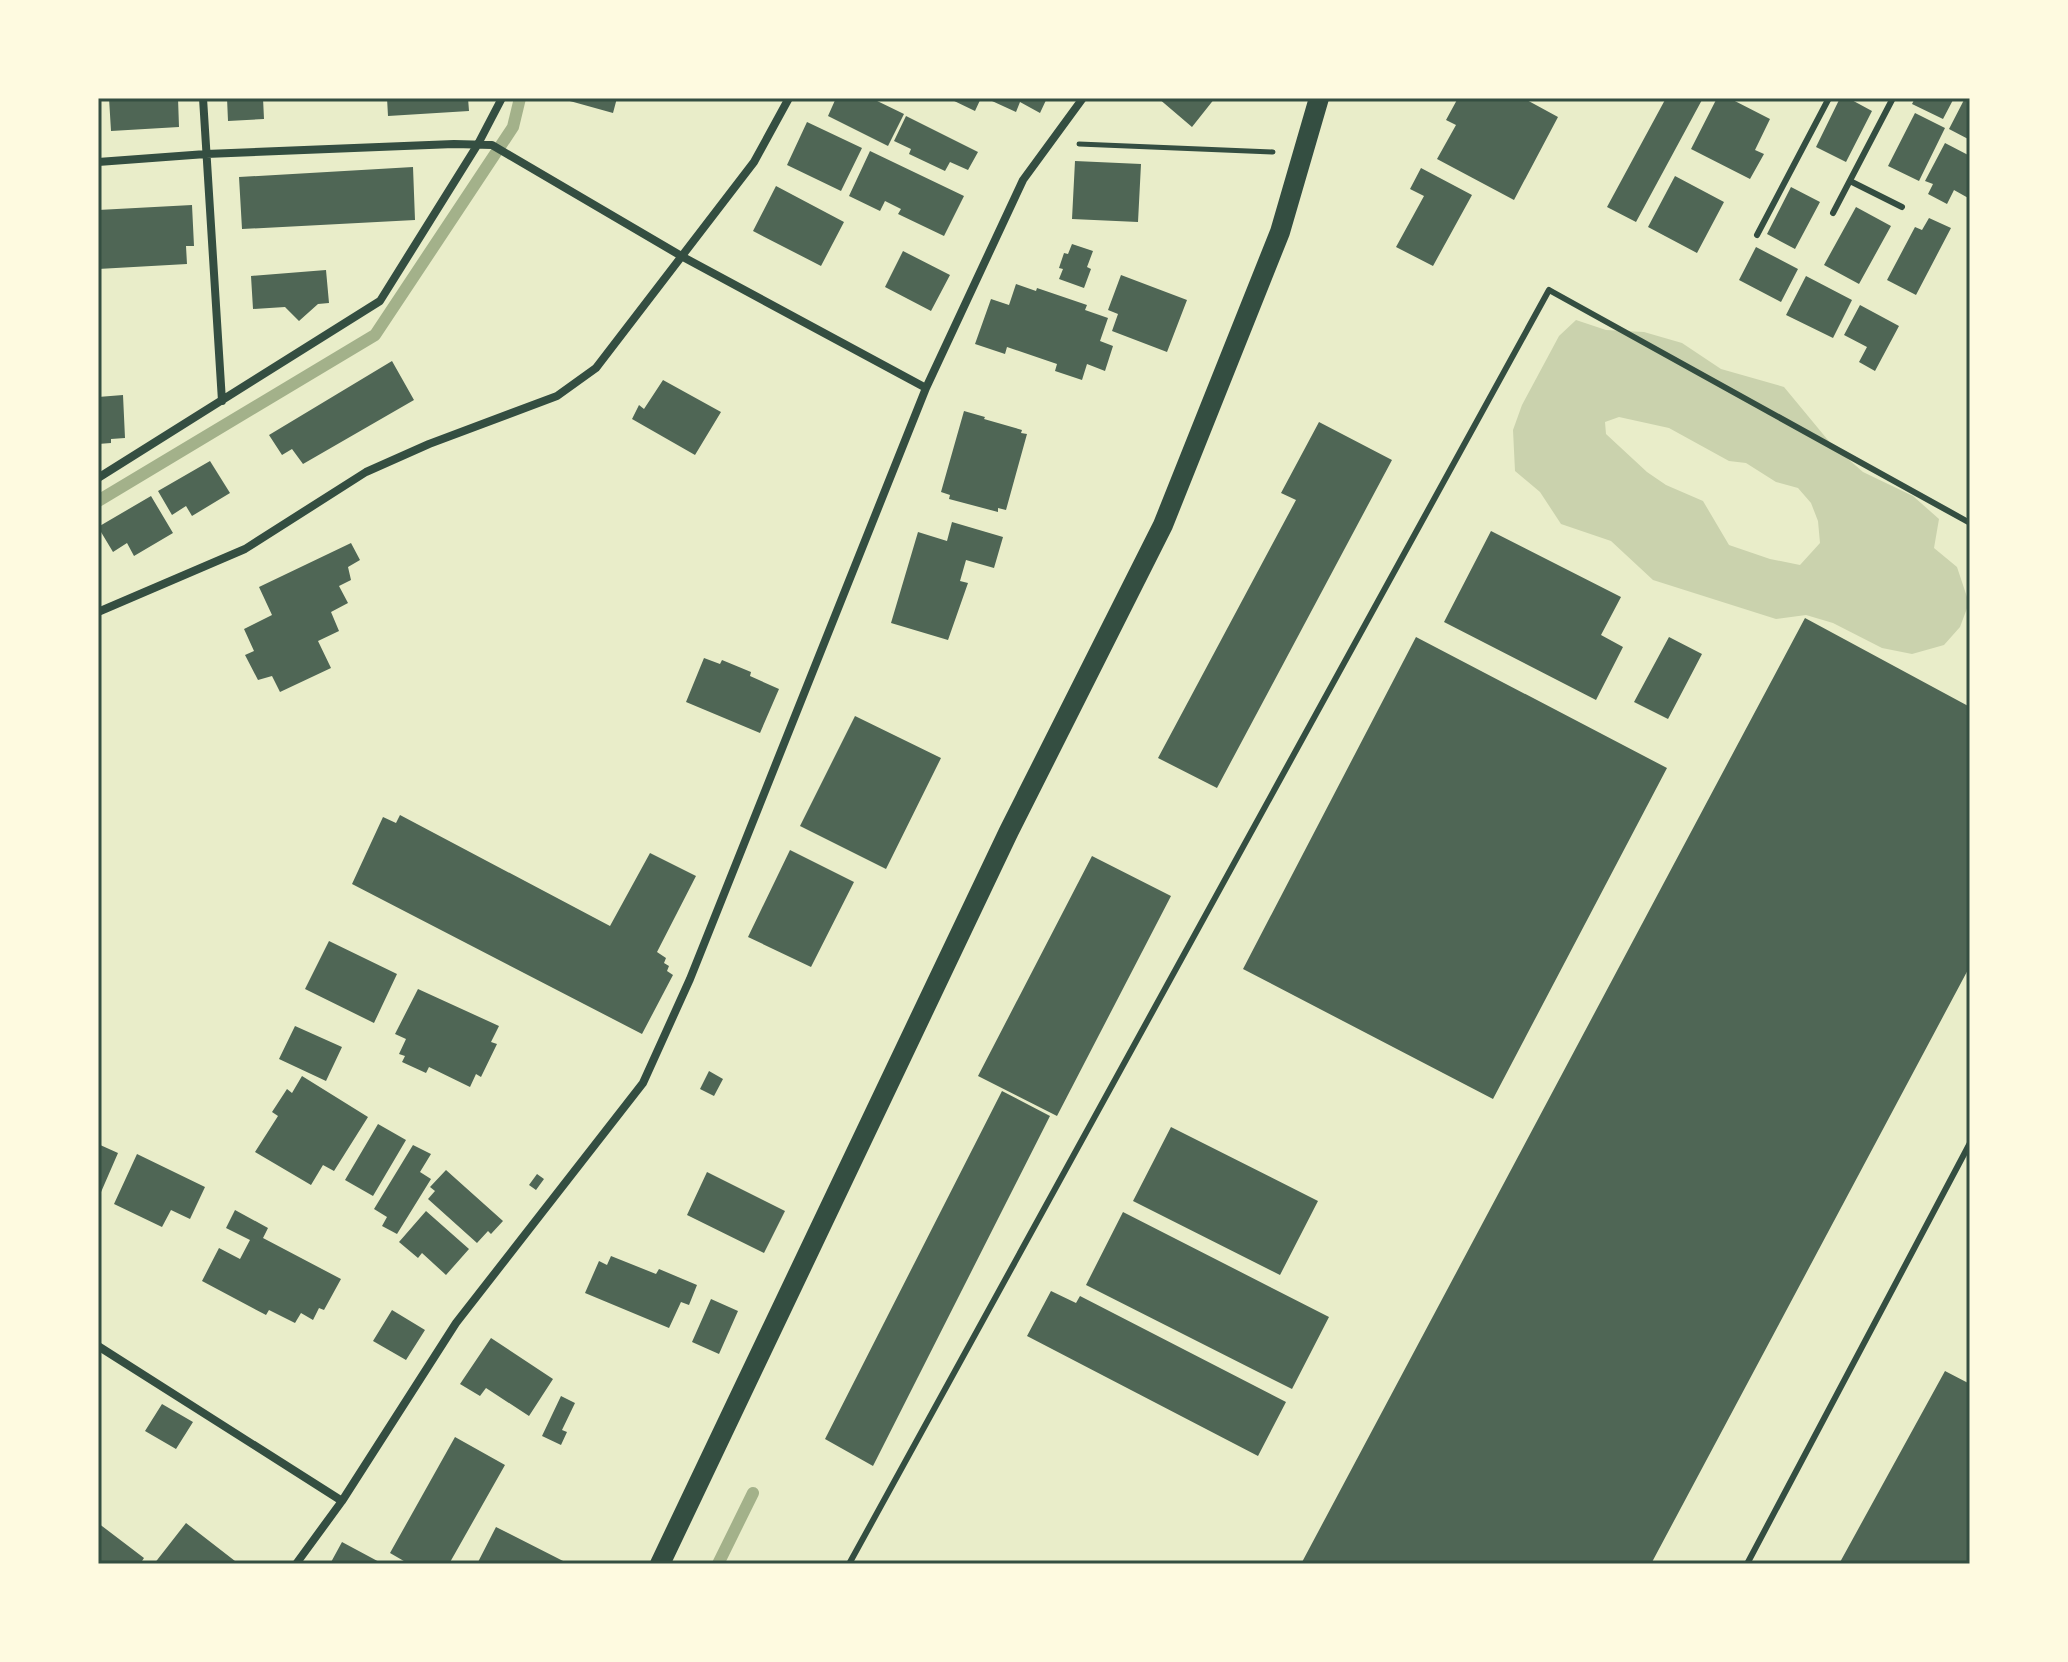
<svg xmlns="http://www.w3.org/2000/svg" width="2068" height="1662" viewBox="0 0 2068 1662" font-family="Figtree,sans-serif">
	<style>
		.green { fill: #cad2ad; fill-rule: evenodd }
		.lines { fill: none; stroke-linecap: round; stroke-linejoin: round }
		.stream { stroke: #a3b18a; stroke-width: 12 }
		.building { fill: #4f6655 }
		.path { stroke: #344e41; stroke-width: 5 }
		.service { stroke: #344e41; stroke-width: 6 }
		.minor { stroke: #344e41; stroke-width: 8 }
		.primary { stroke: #344e41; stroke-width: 20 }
		.neatline { fill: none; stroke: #344e41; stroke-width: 3 }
	</style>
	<rect width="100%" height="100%" fill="#e9edc9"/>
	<!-- green -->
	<path class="green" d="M1576 320 1606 330 1644 332 1682 343 1721 369 1784 387 1832 445 1863 472 1913 496 1939 519 1934 548 1957 567 1969 603 1960 627 1944 645 1912 654 1882 648 1833 623 1806 615 1776 619 1653 580 1611 541 1561 524 1540 492 1515 471 1513 430 1522 405 1559 336ZM1619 417 1669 428 1729 461 1746 463 1776 482 1798 488 1811 503 1818 521 1820 543 1800 565 1770 559 1729 545 1703 501 1666 485 1647 472 1606 434 1605 422Z"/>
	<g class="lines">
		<!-- stream -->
		<path class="stream" d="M98 501 375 335 513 127 520 98
			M718 1564 753 1493"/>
	</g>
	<!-- building -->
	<path class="building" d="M109 98H178L179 127 111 131Z
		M227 98H263L264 119 228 121Z
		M387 98H468L469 111 388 116Z
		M559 98H617L613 113Z
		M836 98H871L904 114 888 146 828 116Z
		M948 98H981L975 111Z
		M994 98H1047L1040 113 1020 102 1016 112 992 101Z
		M1158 98H1215L1192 127Z
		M1458 98H1523L1558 117 1514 200 1437 159 1456 125 1446 120Z
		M1666 98H1703L1636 222 1607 207Z
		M1717 98H1729L1770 119 1755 150 1764 154 1750 179 1691 149Z
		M1840 98H1848L1872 111 1846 162 1816 147Z
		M1915 98H1954L1943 119 1912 104Z
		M1965 98H1970V140L1949 129Z
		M1915 113 1945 128 1919 181 1888 166Z
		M906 116 978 152 968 170 950 162 945 171 909 154 911 149 894 141Z
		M807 122 862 148 841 191 787 165Z
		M1945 143 1970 156V199L1954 190 1947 204 1928 194 1933 184 1925 181Z
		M870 151 964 196 944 236 898 214 901 209 885 201 880 211 849 196Z
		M1075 161 1141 164 1138 222 1072 219Z
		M413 167 415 220 242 229 239 177Z
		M1421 168 1472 195 1433 266 1396 247 1424 196 1410 189Z
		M1675 176 1724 202 1697 253 1648 227Z
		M776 186 844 222 821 266 753 231Z
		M1791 187 1820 202 1795 249 1767 234Z
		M192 205 194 246H186L187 264 98 269V210Z
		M1856 207 1891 226 1859 284 1824 265Z
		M1929 218 1951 228 1916 295 1887 280 1915 227 1922 230Z
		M1072 244 1093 251 1087 267 1091 269 1084 288 1059 279 1063 269 1059 268 1064 253 1068 254Z
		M1756 247 1798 269 1781 302 1739 280Z
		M903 251 950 275 931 311 885 287Z
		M326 270 329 303 318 304 299 321 285 307 253 309 251 276Z
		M1121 275 1187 300 1167 352 1112 331 1118 314 1108 310Z
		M1806 276 1852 300 1833 338 1786 315Z
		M1016 284 1036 291 1037 288 1087 305 1085 310 1108 318 1100 341 1113 346 1105 371 1087 364 1082 380 1055 371 1057 364 1007 347 1005 354 975 344 991 299 1009 305Z
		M1860 305 1899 326 1875 371 1859 362 1867 347 1844 335Z
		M392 361 414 400 303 464 292 449 282 455 269 435Z
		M663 380 721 412 695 455 632 419 639 405 644 409Z
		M123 395 125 438 111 439V443L98 444V397Z
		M964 411 985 417 984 419 1022 430 1021 433 1027 434 1006 510 998 508V512L949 499 950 495 941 492Z
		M1319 422 1392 460 1217 788 1158 758 1296 500 1281 493Z
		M210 461 230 493 192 516 186 506 172 515 158 491Z
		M151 496 173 533 134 556 127 543 113 552 98 527Z
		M952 522 1003 537 994 568 966 560 960 581 968 583 948 640 891 623 918 532 947 541Z
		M1491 531 1621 597 1601 635 1623 647 1596 700 1444 622Z
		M351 543 360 560 348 567 351 580 339 586 348 603 331 612 339 631 318 641 331 668 280 692 272 676 258 680 245 655 254 651 244 629 272 615 259 587Z
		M1805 618 1970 707V966L1651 1564H1301Z
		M1416 637 1667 768 1493 1099 1243 969Z
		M1669 637 1702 654 1668 719 1634 702Z
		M704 658 720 664 722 660 751 672 750 676 779 689 760 733 686 702Z
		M855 716 941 758 886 869 800 826Z
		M400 815 610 926 650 853 696 876 657 952 666 958 664 963 669 966 667 971 673 975 642 1034 352 884 383 817 396 823Z
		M790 850 854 882 811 967 748 937Z
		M1092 856 1171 896 1057 1116 978 1076Z
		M329 941 397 974 374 1023 305 989Z
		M418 989 499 1026 491 1042 497 1044 481 1077 476 1074 470 1087 429 1067 426 1073 402 1062 405 1056 399 1054 406 1039 395 1034Z
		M295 1026 342 1047 326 1081 279 1059Z
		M709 1071 723 1079 714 1096 700 1089Z
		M302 1076 368 1117 334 1171 323 1165 311 1185 255 1152 278 1116 272 1112 287 1089 292 1093Z
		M1002 1091 1050 1116 873 1466 825 1439Z
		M378 1124 406 1140 373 1196 345 1180Z
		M1171 1127 1318 1201 1280 1275 1133 1201Z
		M98 1144 118 1153 98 1199Z
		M413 1145 431 1154 420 1172 431 1179 397 1234 382 1226 387 1217 374 1209Z
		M137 1154 205 1187 190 1219 171 1210 162 1227 114 1204Z
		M446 1170 503 1221 491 1234 488 1231 477 1243 428 1199 435 1191 430 1187Z
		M707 1172 785 1211 764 1253 687 1215Z
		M537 1174 544 1179 536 1190 529 1185Z
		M235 1210 268 1228 263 1238 341 1279 324 1310 319 1308 313 1320 301 1313 295 1323 269 1310 266 1315 202 1281 219 1248 240 1259 250 1240 226 1228Z
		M426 1211 469 1249 446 1275 422 1253 418 1258 399 1242Z
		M1123 1212 1329 1317 1292 1389 1086 1285Z
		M611 1256 656 1274 659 1269 697 1285 689 1305 681 1302 669 1328 585 1293 599 1261 607 1265Z
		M1051 1291 1076 1303 1080 1296 1286 1402 1258 1456 1027 1336Z
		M711 1299 738 1311 719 1354 692 1342Z
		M392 1310 425 1330 406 1360 373 1341Z
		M491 1338 553 1379 529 1416 486 1388 480 1396 460 1384Z
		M1945 1371 1970 1384V1564H1839Z
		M561 1396 575 1403 562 1430 567 1432 561 1445 542 1436Z
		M162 1404 193 1422 176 1449 145 1431Z
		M455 1437 505 1465 449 1564H409L390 1553Z
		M98 1523 144 1558 140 1564H98Z
		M186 1523 235 1561 233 1564H154Z
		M496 1527 569 1564H477Z
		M342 1542 383 1564H330Z"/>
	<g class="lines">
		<!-- path -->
		<path class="path" d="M1079 144 1273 152"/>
		<!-- service -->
		<path class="service" d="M1850 181 1902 207
			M1833 213 1893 98
			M1757 235 1829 98
			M849 1564 1549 290 1970 523
			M1747 1564 1970 1143"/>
		<!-- minor -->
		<path class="minor" d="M203 98 222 401
			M98 162 206 154 454 144 492 145 683 257 926 388
			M98 478 380 301 478 144 502 98
			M98 612 245 549 366 472 429 444 557 396 596 368 754 162 789 98
			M98 1346 342 1501
			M296 1564 342 1501 456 1323 643 1083 690 979 926 388 1023 180 1083 98"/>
		<!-- primary -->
		<path class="primary" d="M660 1564 1009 831 1163 525 1280 232 1319 98"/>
	</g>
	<!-- border -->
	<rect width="2068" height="1662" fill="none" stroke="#fefae0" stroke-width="200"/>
	<rect x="100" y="100" width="1868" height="1462" class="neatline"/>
</svg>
